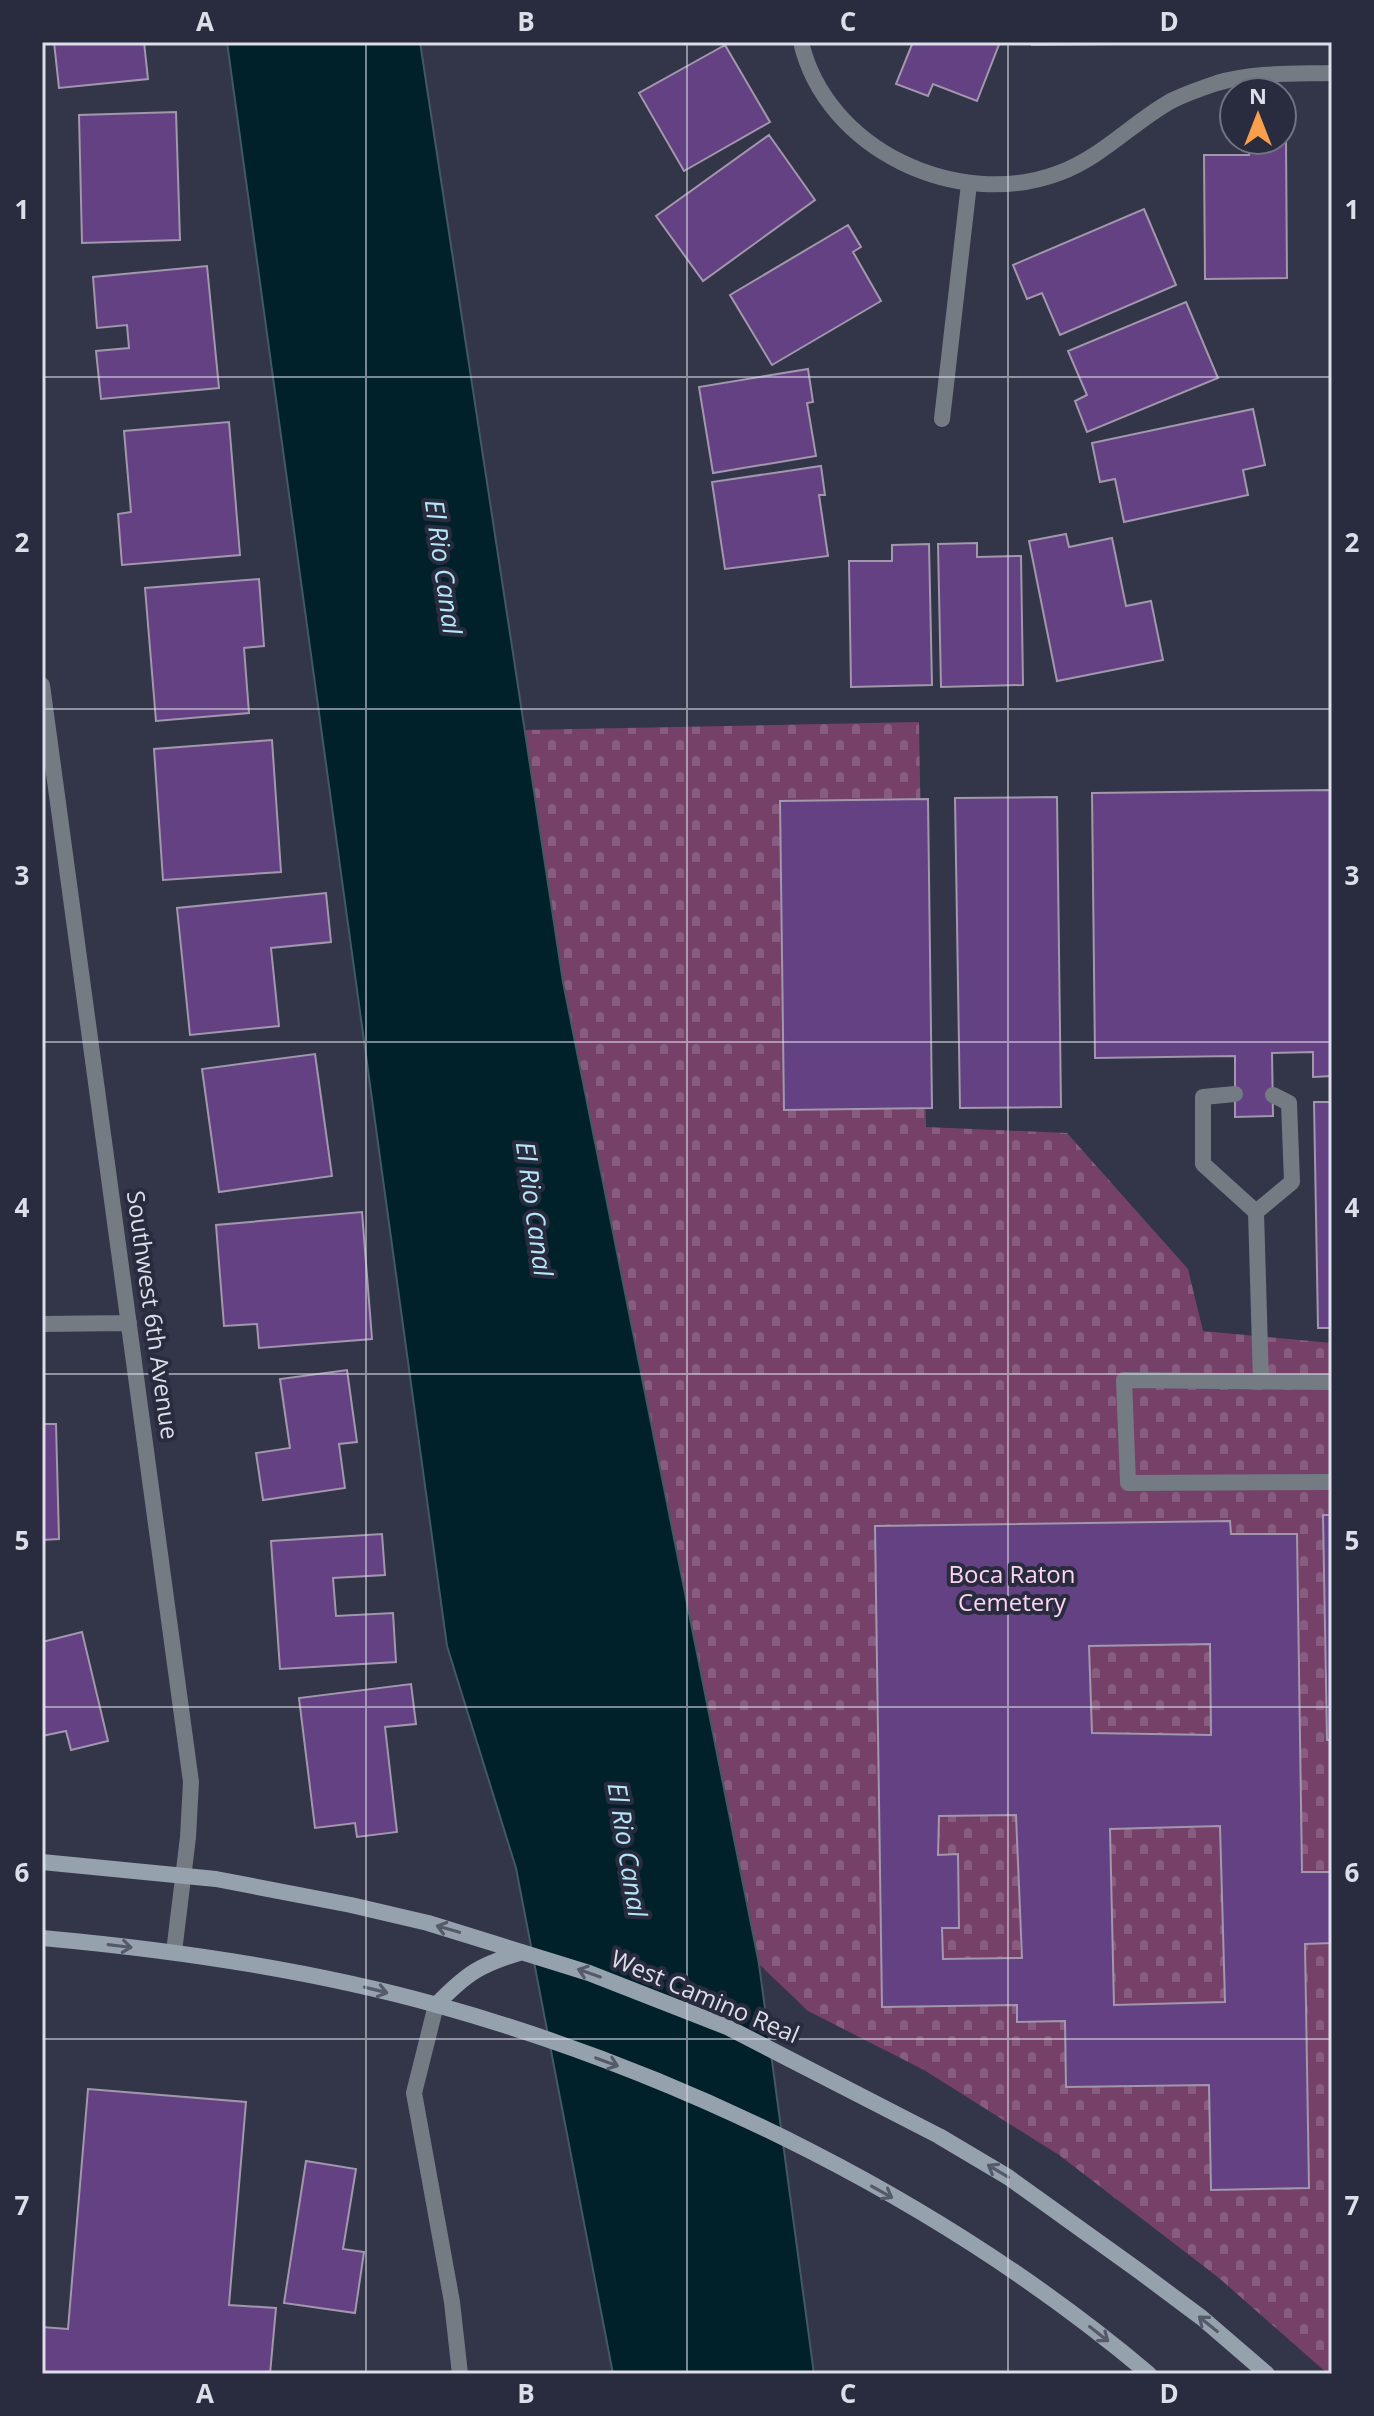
<svg xmlns="http://www.w3.org/2000/svg" width="1374" height="2416" viewBox="0 0 1374 2416" font-family="'Open Sans',sans-serif">
	<style>
		.cemetery { fill: url(#cemetery-stones) }
		.water { fill: #00202a; stroke: #425964; stroke-width: 2 }
		.building { fill: #644182; stroke: #a297ad; stroke-width: 2; fill-rule: evenodd }
		.lines { fill: none; stroke-linecap: round; stroke-linejoin: round }
		.lane { stroke: #747b83; stroke-width: 16 }
		.street { stroke: #747b83; stroke-width: 16 }
		.secondary { stroke: #96a1ae; stroke-width: 16 }
		.oneway { stroke: #555a6b }
		.grid { fill: none; stroke: #dcdeea; stroke-width: 2; stroke-opacity: 0.55 }
		.labels { text-anchor: middle; stroke-width: 8; stroke-linejoin: round; paint-order: stroke }
		.street-label { font-size: 24px; fill: #dcdeea; stroke: #292b3e }
		.park-label { font-size: 24px; fill: #fcd5f1; stroke: #292b3e }
		.water-label { font-size: 26px; font-style: italic; fill: #b5e6f8; stroke: #292b3e }
		.neatline { fill: none; stroke: #dcdeea; stroke-width: 3 }
		.grid-label { font-size: 26px; text-anchor: middle; font-weight: bold; fill: #dcdeea }
	</style>
	<defs>
		<pattern id="cemetery-stones" width="16" height="16" patternUnits="userSpaceOnUse" patternTransform="scale(2)"><rect width="16" height="16" fill="#754169"/><path d="M2 7V4a2 2 0 0 1 4 0v3zM10 15v-3a2 2 0 0 1 4 0v3z" fill="#885c7f"/></pattern>
	</defs>
	<rect width="100%" height="100%" fill="#333548"/>
	<!-- cemetery -->
	<path class="cemetery" d="M919 722 926 1127 1067 1133 1188 1269 1203 1331 1332 1343V2374H1328L1219 2278 1059 2155 924 2070 808 2011 759 1964 563 982 525 730Z"/>
	<!-- water -->
	<path class="water" d="M227 42H420L563 982 759 1964 814 2374H613L516 1868 447 1646Z"/>
	<!-- building -->
	<path class="building" d="M54 42H144L148 79 59 88Z
		M913 42H1000L977 101 933 84 928 96 896 84Z
		M1032 42H1115V44L1032 45Z
		M725 45 770 122 684 171 639 93Z
		M176 112 180 240 82 243 79 115Z
		M769 135 815 200 703 281 656 216Z
		M1286 139 1287 278 1205 279 1204 155H1249V140Z
		M1144 209 1176 285 1060 335 1042 293 1027 299 1013 265Z
		M848 225 861 247 853 252 881 301 772 365 730 295Z
		M207 266 219 388 101 399 96 351 129 348 127 325 97 328 93 277Z
		M1186 302 1218 378 1087 432 1075 401 1087 395 1068 351Z
		M808 369 813 402 807 403 816 456 713 473 699 387Z
		M1253 409 1265 465 1243 470 1248 495 1124 522 1115 479 1100 482 1092 443Z
		M229 422 240 555 122 565 118 514 131 512 124 431Z
		M821 466 825 495H819L828 556 725 569 712 482Z
		M1066 534 1069 547 1112 538 1126 606 1151 601 1163 660 1057 681 1029 541Z
		M977 543V557L1021 556 1023 685 941 687 938 544Z
		M929 544 932 685 851 687 849 561H892V545Z
		M259 579 264 646 244 648 249 713 156 721 145 588Z
		M272 740 281 872 163 880 154 749Z
		M1332 790V1076L1313 1077V1052L1272 1053 1273 1116 1235 1117V1056L1095 1058 1092 793Z
		M1057 797 1061 1107 960 1108 955 798Z
		M928 799 932 1108 784 1110 780 801Z
		M326 893 331 942 271 948 279 1026 190 1035 177 908Z
		M315 1054 332 1176 219 1192 202 1069Z
		M1314 1102H1332V1328H1318Z
		M362 1212 372 1339 259 1348 257 1324 224 1326 216 1225Z
		M347 1370 357 1442 339 1444 345 1488 263 1500 256 1453 290 1448 280 1379Z
		M42 1424H56L59 1539 42 1540Z
		M1323 1515H1332V1740H1327Z
		M1230 1521 1231 1534H1297L1302 1872H1332V1943L1305 1944 1309 2188 1211 2190 1209 2085 1066 2087 1065 2021 1017 2022V2005L882 2007 875 1526ZM1210 1644 1211 1735 1092 1733 1089 1646ZM1016 1815 1022 1958 943 1959 942 1928H959L958 1854 938 1855 939 1816ZM1220 1826 1225 2002 1114 2005 1110 1829Z
		M382 1534 385 1575 333 1578 336 1616 393 1613 396 1662 280 1669 271 1541Z
		M82 1632 108 1741 71 1750 66 1731 42 1736V1642Z
		M411 1684 416 1724 385 1727 397 1832 357 1837 355 1823 315 1828 299 1698Z
		M88 2089 246 2102 229 2305 276 2308 270 2374H42V2327L68 2329Z
		M306 2161 356 2169 343 2249 364 2252 355 2313 284 2303Z"/>
	<g class="lines">
		<!-- lane -->
		<path class="lane" d="M1235 1094 1203 1097V1164L1256 1212
			M1261 1382 1256 1212 1292 1182 1289 1103 1273 1095
			M1332 1382 1124 1380 1128 1483 1332 1482
			M436 2005 414 2093 452 2302 460 2374"/>
		<!-- street -->
		<path class="street" d="M801 42C826 150 958 211 1059 173 1102 157 1132 123 1171 101 1185 94 1202 88 1217 83 1254 72 1294 74 1332 73
			M942 419 969 184
			M42 685 191 1782 188 1837 174 1952
			M42 1324 129 1323"/>
		<!-- secondary -->
		<path class="secondary" d="M42 1862 216 1879 351 1905 428 1923 589 1973 727 2027 939 2136 1008 2177 1139 2271 1202 2318 1267 2374
			M42 1938C175 1950 308 1969 437 2005 691 2076 946 2203 1149 2374
			M436 2005C468 1972 480 1965 522 1952"/>
	</g>
	<!-- one-way arrows -->
	<defs><path id="oneway-shaft" d="M-6 0H5M1.5-3L5.5 0L1.5 3" fill="none" stroke-width="1.6" stroke-linecap="round" stroke-linejoin="round" transform="scale(2)"/></defs>
	<g class="oneway">
		<use href="#oneway-shaft" transform="translate(448 1929) rotate(-164)"/>
		<use href="#oneway-shaft" transform="translate(120 1946) rotate(7)"/>
		<use href="#oneway-shaft" transform="translate(589 1973) rotate(-161)"/>
		<use href="#oneway-shaft" transform="translate(376 1990) rotate(14)"/>
		<use href="#oneway-shaft" transform="translate(607 2062) rotate(20)"/>
		<use href="#oneway-shaft" transform="translate(998 2171) rotate(-149)"/>
		<use href="#oneway-shaft" transform="translate(882 2192) rotate(29)"/>
		<use href="#oneway-shaft" transform="translate(1208 2324) rotate(-141)"/>
		<use href="#oneway-shaft" transform="translate(1099 2334) rotate(38)"/>
	</g>
	<!-- grid -->
	<path class="grid" d="M366 42V2374M687 42V2374M1008 42V2374M42 377H1332M42 709H1332M42 1042H1332M42 1374H1332M42 1707H1332M42 2039H1332"/>
	<g class="labels">
		<!-- street labels -->
		<g class="street-label">
			<text transform="translate(152 1315) rotate(82)" y="8">Southwest 6th Avenue</text>
			<text transform="translate(705 1997) rotate(23)" y="8">West Camino Real</text>
		</g>
		<!-- park labels -->
		<g class="park-label">
			<text x="1012" y="1583">Boca Raton<tspan x="1012" dy="28">Cemetery</tspan></text>
		</g>
		<!-- water labels -->
		<g class="water-label">
			<text transform="translate(443 567) rotate(82)" y="9">El Rio Canal</text>
			<text transform="translate(534 1209) rotate(82)" y="9">El Rio Canal</text>
			<text transform="translate(627 1850) rotate(81)" y="9">El Rio Canal</text>
		</g>
	</g>
	<!-- border -->
	<rect width="1374" height="2416" fill="none" stroke="#292b3e" stroke-width="88"/>
	<!-- north arrow -->
	<g transform="translate(1258 116)"><circle r="38" fill="#292b3e" stroke="#717383" stroke-width="2"/>
	<path d="M0-6L14 30L0 20L-14 30Z" fill="#f8a04b"/>
	<text y="-12" font-size="22" font-weight="bold" text-anchor="middle" fill="#dcdeea">N</text>
	</g>
	<rect x="44" y="44" width="1286" height="2328" class="neatline"/>
	<g class="grid-label">
		<text x="205" y="31">A</text>
		<text x="526" y="31">B</text>
		<text x="848" y="31">C</text>
		<text x="1169" y="31">D</text>
		<text x="22" y="219">1</text>
		<text x="1352" y="219">1</text>
		<text x="22" y="552">2</text>
		<text x="1352" y="552">2</text>
		<text x="22" y="885">3</text>
		<text x="1352" y="885">3</text>
		<text x="22" y="1217">4</text>
		<text x="1352" y="1217">4</text>
		<text x="22" y="1550">5</text>
		<text x="1352" y="1550">5</text>
		<text x="22" y="1882">6</text>
		<text x="1352" y="1882">6</text>
		<text x="22" y="2215">7</text>
		<text x="1352" y="2215">7</text>
		<text x="205" y="2403">A</text>
		<text x="526" y="2403">B</text>
		<text x="848" y="2403">C</text>
		<text x="1169" y="2403">D</text>
	</g>
</svg>
